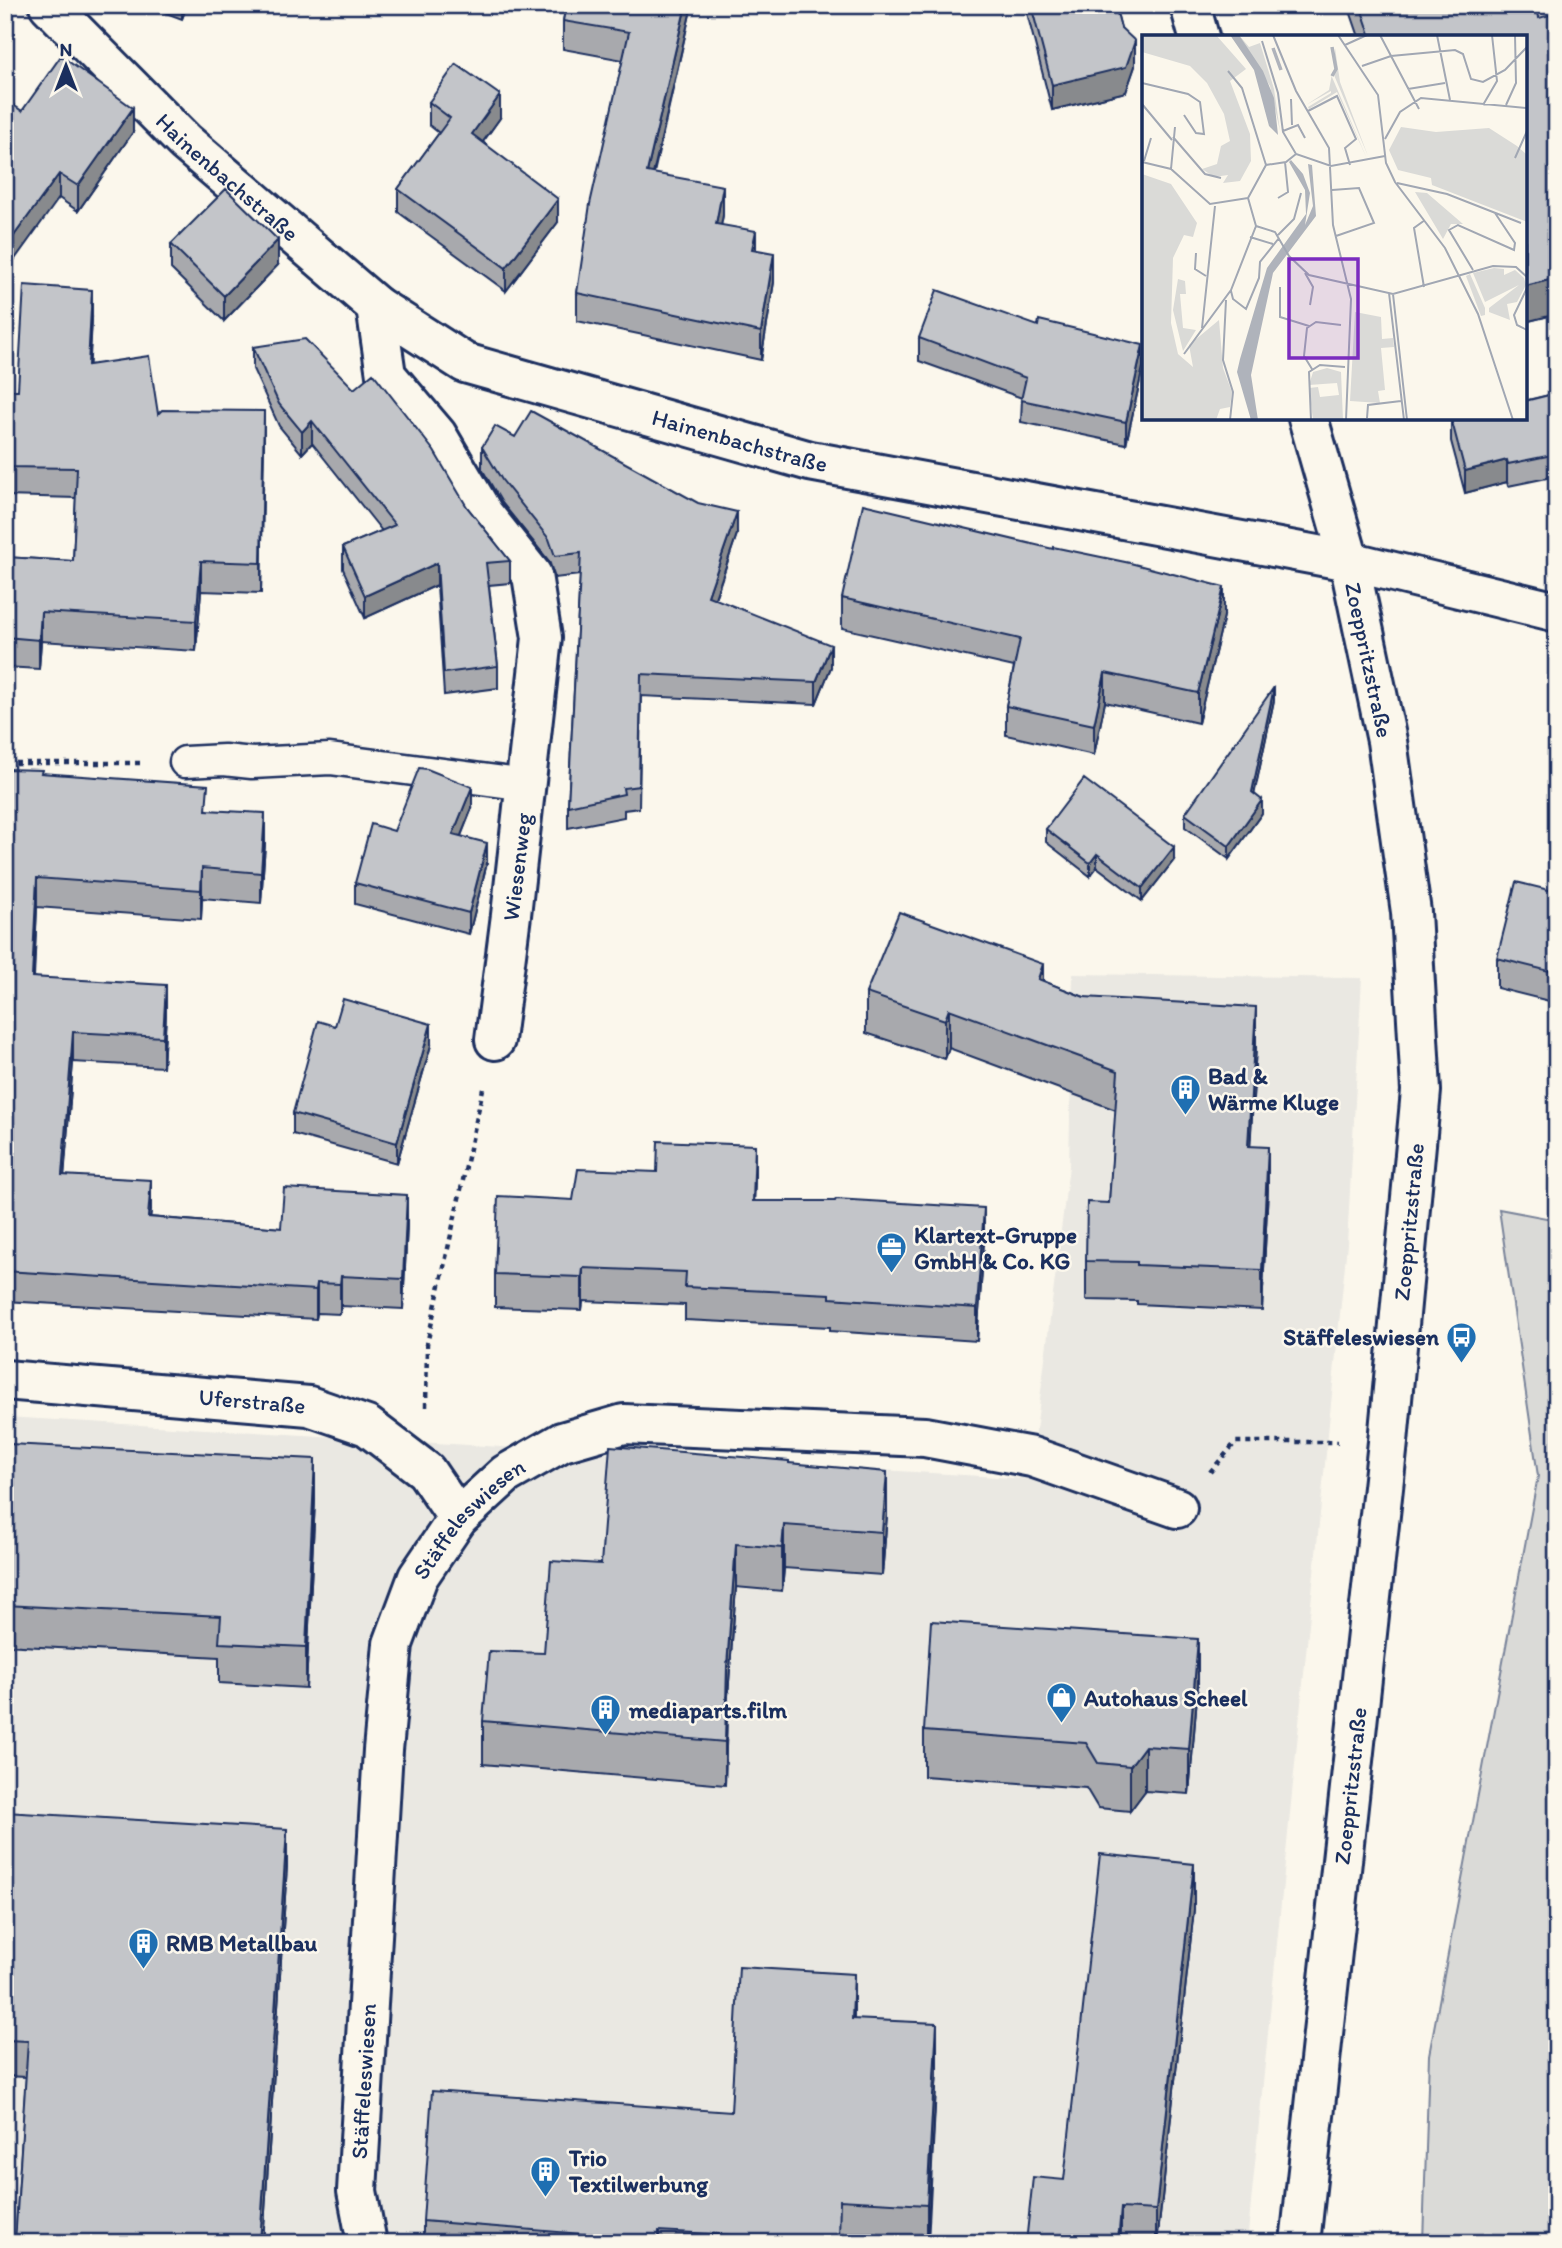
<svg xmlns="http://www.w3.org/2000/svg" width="1562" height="2248" viewBox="0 0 1562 2248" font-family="Itim,sans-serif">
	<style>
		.built { fill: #eae8e2 }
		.green { fill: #dadad7; stroke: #7a849a; stroke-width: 2 }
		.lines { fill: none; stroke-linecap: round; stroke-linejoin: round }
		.service-casing { stroke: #1b2f5e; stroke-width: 35 }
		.minor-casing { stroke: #1b2f5e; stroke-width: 44 }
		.tertiary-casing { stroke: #1b2f5e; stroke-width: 44 }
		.secondary-casing { stroke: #1b2f5e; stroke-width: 44 }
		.path { stroke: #1b2f5e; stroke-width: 4.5; stroke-dasharray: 5 5; stroke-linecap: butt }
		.service { stroke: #fbf7ec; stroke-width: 30 }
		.minor { stroke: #fbf7ec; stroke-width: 38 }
		.tertiary { stroke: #fbf7ec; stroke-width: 38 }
		.secondary { stroke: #fbf7ec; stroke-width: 38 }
		.wall { fill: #a8a9ad; stroke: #1b2f5e; stroke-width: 2 }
		.shaded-wall { fill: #888a8d; stroke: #1b2f5e; stroke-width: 2 }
		.building { fill: #c3c5c9; stroke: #1b2f5e; stroke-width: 2 }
		.labels { text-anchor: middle; stroke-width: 5; stroke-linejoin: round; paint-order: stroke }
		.street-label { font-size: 23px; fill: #1b2f5e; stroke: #fbf7ec }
		.poi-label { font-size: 23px; font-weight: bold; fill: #1b2f5e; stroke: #fbf7ec; text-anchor: start }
		.inset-river { fill: none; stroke: #afb3bb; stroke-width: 3.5 }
		.inset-road { fill: none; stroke: #a1a7b3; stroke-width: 2 }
		.view { fill: #7b2cbf; fill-opacity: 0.15; stroke: #7b2cbf; stroke-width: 3.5 }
		.inset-edge { fill: none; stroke: #1b2f5e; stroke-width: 3.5 }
	</style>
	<rect width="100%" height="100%" fill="#fbf7ec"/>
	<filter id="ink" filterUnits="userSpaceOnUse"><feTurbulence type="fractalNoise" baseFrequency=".0143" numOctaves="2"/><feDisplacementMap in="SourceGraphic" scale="14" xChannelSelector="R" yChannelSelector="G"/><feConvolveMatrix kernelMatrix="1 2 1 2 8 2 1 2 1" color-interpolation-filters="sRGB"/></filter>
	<g filter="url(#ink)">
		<!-- built -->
		<path class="built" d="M1073 974 1362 978 1347 1244 1247 2243H5L6 1417 1030 1479 1069 1166Z"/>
		<!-- green -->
		<path class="green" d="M1499 1209 1557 1220V2243H1423L1429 2055 1538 1476Z"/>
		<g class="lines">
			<defs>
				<path id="service" d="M185 762 224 760 252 763 330 759 526 785"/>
				<g id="minor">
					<path d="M376 306 386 375 437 435 484 515 532 575 542 638 511 915 495 1040"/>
					<path id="s1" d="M5 1380 309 1406 367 1426 426 1471 458 1518"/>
					<path id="s2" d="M367 2243 357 2191 383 1750 393 1644 418 1577 458 1518 506 1474 562 1442 624 1424 925 1437 1032 1457 1177 1508"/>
				</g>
				<g id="tertiary">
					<path id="s3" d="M49 5 185 142 376 306 465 363 810 461 1349 561 1557 612"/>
				</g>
				<g id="secondary">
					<path d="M1190 5 1199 37"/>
					<path id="s4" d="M1300 2243 1388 1442 1421 1091 1411 912 1387 741 1349 561 1308 418"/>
				</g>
			</defs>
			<!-- service casing -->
			<use href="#service" class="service-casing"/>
			<!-- minor casing -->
			<use href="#minor" class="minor-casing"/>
			<!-- tertiary casing -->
			<use href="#tertiary" class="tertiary-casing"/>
			<!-- secondary casing -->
			<use href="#secondary" class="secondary-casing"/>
			<!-- path -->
			<path class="path" d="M5 763H141
				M426 1407 427 1344 483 1089
				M1210 1472 1236 1442H1338"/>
			<!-- service -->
			<use href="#service" class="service"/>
			<!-- minor -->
			<use href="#minor" class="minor"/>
			<!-- tertiary -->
			<use href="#tertiary" class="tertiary"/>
			<!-- secondary -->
			<use href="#secondary" class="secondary"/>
		</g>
		<!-- wall -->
		<path class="wall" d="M145 5H187L182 19Z
			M566 5H692L654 173 723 215 721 225 756 250 774 282 761 360 577 321V293L623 60 563 49V21Z
			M1026 5H1115L1121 28 1135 66 1126 92 1052 110 1026 9Z
			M1348 5H1537L1557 314 1525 322V37H1359Z
			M429 102 500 118 483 142 558 222 506 291 398 212V189L439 133 429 125Z
			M22 111 133 132 78 211 59 198Z
			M171 244 278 265 224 321 171 269Z
			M92 319 89 365 158 414 264 441 261 593 201 591 196 651 41 641 39 669 5 667V557L73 561 76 498 5 496V390H18Z
			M919 338 1143 367 1126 444 1021 422 1022 398 919 361Z
			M253 347 467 507 510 561V583L489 585 498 666V688L444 695 437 585 365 618 343 569V547L382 531 312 443 302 454 279 426 253 369Z
			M1557 393V476L1508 486 1507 482 1465 493 1451 441V418Z
			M515 437 737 534 715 599 831 667 816 704 641 696 639 808 624 810V817L568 828V806L580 575 555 578 549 561 502 503 482 469V447Z
			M842 598 1224 616 1198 723 1105 702 1094 755 1006 735V706L1014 667 842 628Z
			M1274 700 1254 794 1262 813 1229 859 1185 827V814Z
			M5 769 42 773 208 810 265 843 261 903 202 898 201 919 37 907 34 977 166 1014 163 1067 73 1062 64 1175 151 1210 150 1217 281 1228 407 1224 403 1309 341 1306 340 1314 317 1313 316 1319 5 1301Z
			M472 808 461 836 487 863 469 934 355 904V883L394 831Z
			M1046 829 1174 860 1142 901 1097 867 1090 876 1046 842Z
			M1557 892V1003L1497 988V958Z
			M1043 981 1084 997 1256 1046 1250 1147 1268 1187 1262 1310 1137 1304V1301L1086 1300V1261L1109 1203 1116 1110 949 1048 945 1059 866 1033V993Z
			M335 1026 431 1045 397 1163 293 1134V1113Z
			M755 1178 754 1201 984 1241 977 1341 830 1331V1327L685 1320V1305L583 1301 582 1310 495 1307V1274L573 1200Z
			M789 1463 887 1515 882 1575 784 1568 782 1591 736 1587 727 1709 725 1785 483 1764V1721L544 1653 601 1564Z
			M5 1480 315 1500 306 1688 219 1683V1657L5 1645Z
			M1198 1684 1189 1794 1145 1791 1130 1811 1098 1808 1086 1788 924 1776V1731Z
			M5 1812 287 1865 263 2243H15L26 2077 5 2076Z
			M1194 1909 1157 2243H1026L1064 2180Z
			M854 2019 937 2068 928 2243H423V2221L731 2112Z"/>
		<!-- shaded-wall -->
		<path class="shaded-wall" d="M182 5H187L182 19Z
			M686 5H692L647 200V172Z
			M1135 41V66L1126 92 1052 110V85Z
			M500 95V118L472 157V134Z
			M133 108V132L78 211V186Z
			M59 174V198L5 273V248Z
			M723 186V215L716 253V224Z
			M558 199V222L506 291V268Z
			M756 231V259L752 249Z
			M278 240V265L224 321V296Z
			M774 253V282L761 360V332Z
			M1557 278V314L1525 322V286Z
			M92 290V319L88 395V365Z
			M1143 345V367L1126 444V422Z
			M264 411V441L261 593V563Z
			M312 421V443L302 454V432Z
			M1507 460V482L1465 493V471Z
			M737 512V534L708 618V596Z
			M201 561V591L196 651V621Z
			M437 563V585L365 618V596Z
			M1224 587V616L1198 723V693Z
			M41 612V641L39 669V640Z
			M831 645V667L816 704V682Z
			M1105 673V702L1094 755V725Z
			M1274 687V700L1252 805V792Z
			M472 787V808L453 855V834Z
			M1262 800V813L1229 859V846Z
			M265 813V843L261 903V873Z
			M487 843V863L469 934V913Z
			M1174 847V860L1142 901V888Z
			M1097 854V867L1090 876V863Z
			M202 868V898L201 919V890Z
			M37 878V907L32 1007V977Z
			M1043 964V1004L1038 979Z
			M166 985V1014L163 1067V1037Z
			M1256 1007V1046L1248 1186V1146Z
			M949 1009V1048L945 1059V1020Z
			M431 1024V1045L397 1163V1143Z
			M73 1032V1062L62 1204V1175Z
			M755 1145V1178L753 1234V1201Z
			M1268 1147V1187L1262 1310V1270Z
			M151 1180V1210L148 1247V1217Z
			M407 1195V1224L403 1309V1279Z
			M984 1208V1241L977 1341V1308Z
			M583 1268V1301L582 1310V1277Z
			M341 1276V1306L340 1314V1284Z
			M317 1283V1313L316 1319V1290Z
			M315 1459V1500L306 1688V1647Z
			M887 1472V1515L882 1575V1532Z
			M784 1525V1568L782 1591V1548Z
			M736 1544V1587L727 1709 725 1785V1742L727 1666Z
			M1198 1639V1684L1189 1794V1749Z
			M1145 1746V1791L1130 1811V1766Z
			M287 1829V1865L263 2243H260Z
			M1194 1864V1909L1157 2243H1156V2210Z
			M854 1974V2019H852Z
			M937 2023V2068L927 2243V2205Z
			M1121 2208V2243H1118Z"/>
		<!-- building -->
		<path class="building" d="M566 5H686L647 172 723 186 716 224 756 231 752 249 774 253 761 332 577 293 590 204 629 32 563 21Z
			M1031 5H1115L1121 28 1135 41 1126 67 1052 85Z
			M1360 5H1537L1539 18 1557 13V278L1525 286V37H1371Z
			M61 56 133 108 78 186 59 174 5 248V99L22 111Z
			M456 64 500 95 472 134 558 199 506 268 398 189 450 118 429 102Z
			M226 189 278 240 224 296 171 244Z
			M24 285 92 290 88 365 149 356 158 414 162 410 264 411 261 563 201 561 196 621 41 612 39 640 5 637V557L73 561 77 468 5 467V390H18Z
			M937 290 1038 326 1039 320 1143 345 1126 422 1021 400 1026 378 919 338Z
			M305 339 354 389 373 373 434 451 467 507 510 561 486 563 498 666 444 673 437 563 365 596 343 547 395 525 312 421 302 432 279 404 253 347Z
			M1557 393V454L1508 464 1507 460 1465 471 1451 418H1525V401Z
			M531 411 698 503 737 512 708 596 831 645 816 682 641 674 639 786 623 788 624 794 568 806 581 553 555 556 549 539 502 480 482 447 495 426 515 437Z
			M863 504 1053 549V547L1130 563 1224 587 1198 693 1105 673 1094 725 1006 706 1020 639 842 598Z
			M1274 687 1252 792 1262 800 1229 846 1185 814Z
			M419 768 427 769 472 787 453 834 487 843 469 913 355 883 371 824 394 831Z
			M5 769 42 770 41 773 208 785 206 810 265 813 261 873 202 868 201 890 37 878 32 977 166 985 163 1037 73 1032 62 1175 151 1180 148 1217 281 1228 284 1188 407 1195 403 1279 341 1276 340 1284 317 1283 316 1290 5 1271Z
			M1084 779 1174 847 1142 888 1097 854 1090 863 1046 829Z
			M1516 882 1557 892V973L1497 958Z
			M899 912 1043 964 1038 979 1084 997 1256 1007 1248 1146 1268 1147 1262 1270 1137 1265V1262L1086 1261 1087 1202 1109 1203 1118 1071 949 1009 945 1020 866 993Z
			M343 999 431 1024 397 1143 293 1113 318 1021 335 1026Z
			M658 1141 755 1145 753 1201H835L836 1199 984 1208 977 1308 830 1298V1294L685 1287 686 1272 583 1268 582 1277 495 1274 498 1196 573 1200 578 1169 657 1172Z
			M9 1444 315 1459 306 1647 219 1643 221 1616 5 1605V1480H7Z
			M610 1446 789 1461V1463L887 1472 882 1532 784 1525 782 1548 736 1544 727 1666 725 1742 483 1721 489 1651 544 1653 551 1561 601 1564Z
			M931 1621 1198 1639 1189 1749 1145 1746 1130 1766 1098 1763 1086 1743 924 1731Z
			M5 1812 287 1829 260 2243H15L28 2041 5 2040Z
			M1100 1854 1194 1864 1156 2210 1121 2208 1118 2243H1026L1033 2177 1064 2180Z
			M739 1967 854 1974 852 2019 937 2023 927 2205 840 2200 839 2241 659 2231V2238L594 2235 423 2221 432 2091 731 2112Z"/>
	</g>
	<!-- icons -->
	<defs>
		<symbol id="building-pin" viewBox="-11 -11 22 30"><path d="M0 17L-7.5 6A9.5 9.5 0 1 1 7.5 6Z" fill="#1f6fb2" stroke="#fbf7ec"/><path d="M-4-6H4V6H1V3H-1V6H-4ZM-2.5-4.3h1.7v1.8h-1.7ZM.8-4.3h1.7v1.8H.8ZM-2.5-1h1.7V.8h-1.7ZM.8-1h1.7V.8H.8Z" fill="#fff"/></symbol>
		<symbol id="office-pin" viewBox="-11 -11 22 30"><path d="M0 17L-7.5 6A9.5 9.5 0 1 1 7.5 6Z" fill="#1f6fb2" stroke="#fbf7ec"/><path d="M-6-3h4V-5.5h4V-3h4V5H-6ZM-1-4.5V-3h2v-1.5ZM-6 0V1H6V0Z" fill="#fff"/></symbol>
		<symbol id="bus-pin" viewBox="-11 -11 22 30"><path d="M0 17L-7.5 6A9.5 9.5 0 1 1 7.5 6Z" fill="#1f6fb2" stroke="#fbf7ec"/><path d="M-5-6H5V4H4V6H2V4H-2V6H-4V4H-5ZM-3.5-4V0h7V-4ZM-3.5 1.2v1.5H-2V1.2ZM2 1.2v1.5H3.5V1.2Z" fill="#fff"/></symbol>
		<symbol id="shop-pin" viewBox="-11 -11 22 30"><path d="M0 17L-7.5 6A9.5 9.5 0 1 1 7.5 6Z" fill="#1f6fb2" stroke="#fbf7ec"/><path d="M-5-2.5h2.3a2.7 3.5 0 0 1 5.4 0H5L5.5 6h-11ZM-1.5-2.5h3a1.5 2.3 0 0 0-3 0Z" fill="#fff"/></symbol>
	</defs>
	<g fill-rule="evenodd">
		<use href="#building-pin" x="1168" y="1072" width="35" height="47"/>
		<use href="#office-pin" x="874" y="1230" width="35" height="47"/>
		<use href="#bus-pin" x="1444" y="1320" width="35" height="47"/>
		<use href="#shop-pin" x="1044" y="1680" width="35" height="47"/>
		<use href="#building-pin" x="588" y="1692" width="35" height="47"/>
		<use href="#building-pin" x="126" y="1926" width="35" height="47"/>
		<use href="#building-pin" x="528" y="2154" width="35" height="47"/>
	</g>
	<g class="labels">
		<!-- street labels -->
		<g class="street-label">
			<text dy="8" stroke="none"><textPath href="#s3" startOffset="248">Hainenbachstraße</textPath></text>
			<text dy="8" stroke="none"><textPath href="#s3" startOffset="836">Hainenbachstraße</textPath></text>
			<text transform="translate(1369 660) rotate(78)" y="8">Zoeppritzstraße</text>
			<text transform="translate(517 867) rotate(-83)" y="8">Wiesenweg</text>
			<text dy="8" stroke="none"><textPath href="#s4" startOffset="1027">Zoeppritzstraße</textPath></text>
			<text dy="8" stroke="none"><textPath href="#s1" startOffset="248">Uferstraße</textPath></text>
			<text dy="8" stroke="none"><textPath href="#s2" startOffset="751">Stäffeleswiesen</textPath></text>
			<text dy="8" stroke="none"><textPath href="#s4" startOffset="460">Zoeppritzstraße</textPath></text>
			<text dy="8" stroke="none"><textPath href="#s2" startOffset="163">Stäffeleswiesen</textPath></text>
		</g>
		<!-- poi labels -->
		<g class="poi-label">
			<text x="1208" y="1084">Bad &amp;<tspan x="1208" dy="26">Wärme Kluge</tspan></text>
			<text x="914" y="1243">Klartext-Gruppe<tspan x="914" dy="26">GmbH &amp; Co. KG</tspan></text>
			<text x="1439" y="1345" text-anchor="end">Stäffeleswiesen</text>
			<text x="1084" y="1706">Autohaus Scheel</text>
			<text x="629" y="1718">mediaparts.film</text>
			<text x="166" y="1951">RMB Metallbau</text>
			<text x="569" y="2166">Trio<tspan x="569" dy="26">Textilwerbung</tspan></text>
		</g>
	</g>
	<!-- overview -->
	<g transform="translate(1142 35)">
		<rect width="385" height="385" fill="#fbf7ec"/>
		<path d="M0 0H74L104 34 88 46 108 99 109 126 98 146 81 148 86 140 72 142 60 134 75 129 79 111 88 106 82 79 65 48 48 31 0 17ZM97 0 107 12 118 8 132 54 138 96 128 51ZM193 13 198 47 226 121 192 40ZM190 39V42L225 124 195 57 167 74 166 72 189 58V56L164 70 187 55ZM259 92 294 97 347 93 375 111 385 120V187L290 150 289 143 256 135 247 115ZM0 139 29 149 55 188 51 202 42 200 31 223 29 288 36 319 51 332 47 310 77 285 81 333 90 357 88 372 78 374 74 385H0ZM273 157 285 158 321 189H309L301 204ZM352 233 362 234V240L373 235 382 243 384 250 375 267 365 269 368 285 347 277V273L377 250 343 267 331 238ZM328 239 343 273V280L339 281 324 241ZM36 244 43 246 44 259H38L41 293 54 295 41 316 31 275ZM213 277 239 282 240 304 251 303 252 312 239 313 243 355 236 356 238 368 208 366ZM185 333 199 337 201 385H171L167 353 176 352 178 362 197 360 195 348 167 350 171 337Z" fill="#dadad7"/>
		<path d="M88 0H97L121 36 132 63 136 100 127 91 112 35ZM149 125 161 139 168 158 163 190 171 171 166 129 170 130 174 181 131 238 109 340 116 385H109L95 337 98 324 125 233 164 179 163 155 147 127Z" fill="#afb3bb"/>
		<path class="inset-river" d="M190 12 194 34 190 41M131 13 139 35"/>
		<path class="inset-road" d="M131 0 154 56 187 113 191 190 209 264 204 385M196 0 236 60 244 128 253 147 303 213 336 279 371 385M238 0 277 74M295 0 308 65M120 6 136 58 141 97 154 119 189 131 243 121M203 10 225 0M220 31 249 21 313 15 321 19 329 44 341 47 363 35 385 12M86 36 100 53 124 130M0 48 46 59 58 67 62 99 54 98 42 80M266 54 303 48M149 64 150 90M0 69 30 105M341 70 355 46 350 0M364 70 374 48 373 0M166 76 195 61 214 104 203 113 208 130M141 96 156 90 163 103M31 102 63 139 79 143M243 104 258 77 279 63 385 73M373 123 385 96M2 126 9 103M0 127 29 134 68 169 106 163M29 134 33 92M255 148 305 159 379 188M190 155 217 153 232 188 194 201M106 163 124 130 144 127 154 119M136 163 146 157 143 127M114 191 133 197 147 221 167 240 251 259 351 231 374 232 385 242M136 200 152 184 159 158M108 202 131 209M54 218 53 234 64 241M331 235 307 195 316 190 372 215 373 208 353 178M163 238 171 252 168 270M138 252V282L167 291M282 252 272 193 283 185M385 253 372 280 375 290 385 295M89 256 91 264 104 274 117 243 118 227 137 203M247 258 262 385M251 259 265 385M84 265 81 325 91 357 88 385M60 293 73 171M42 319 89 255 114 191 106 163M170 334 162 321 165 293 174 287 199 290M225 383 226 370 259 366M169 385 167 337 178 330 203 332"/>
		<path class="view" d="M147 224H216V323H147Z"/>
		<rect width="385" height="385" class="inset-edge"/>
	</g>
	<!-- margin -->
	<rect width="1562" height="2248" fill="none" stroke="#fbf7ec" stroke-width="28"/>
	<rect x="14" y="14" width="1534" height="2220" fill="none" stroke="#1b2f5e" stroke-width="2.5" filter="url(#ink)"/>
	<!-- north arrow -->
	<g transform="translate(66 66)" stroke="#fbf7ec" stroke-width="5" paint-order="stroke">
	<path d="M0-5L12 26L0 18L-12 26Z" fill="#1b2f5e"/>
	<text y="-10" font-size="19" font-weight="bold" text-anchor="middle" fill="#1b2f5e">N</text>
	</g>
</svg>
